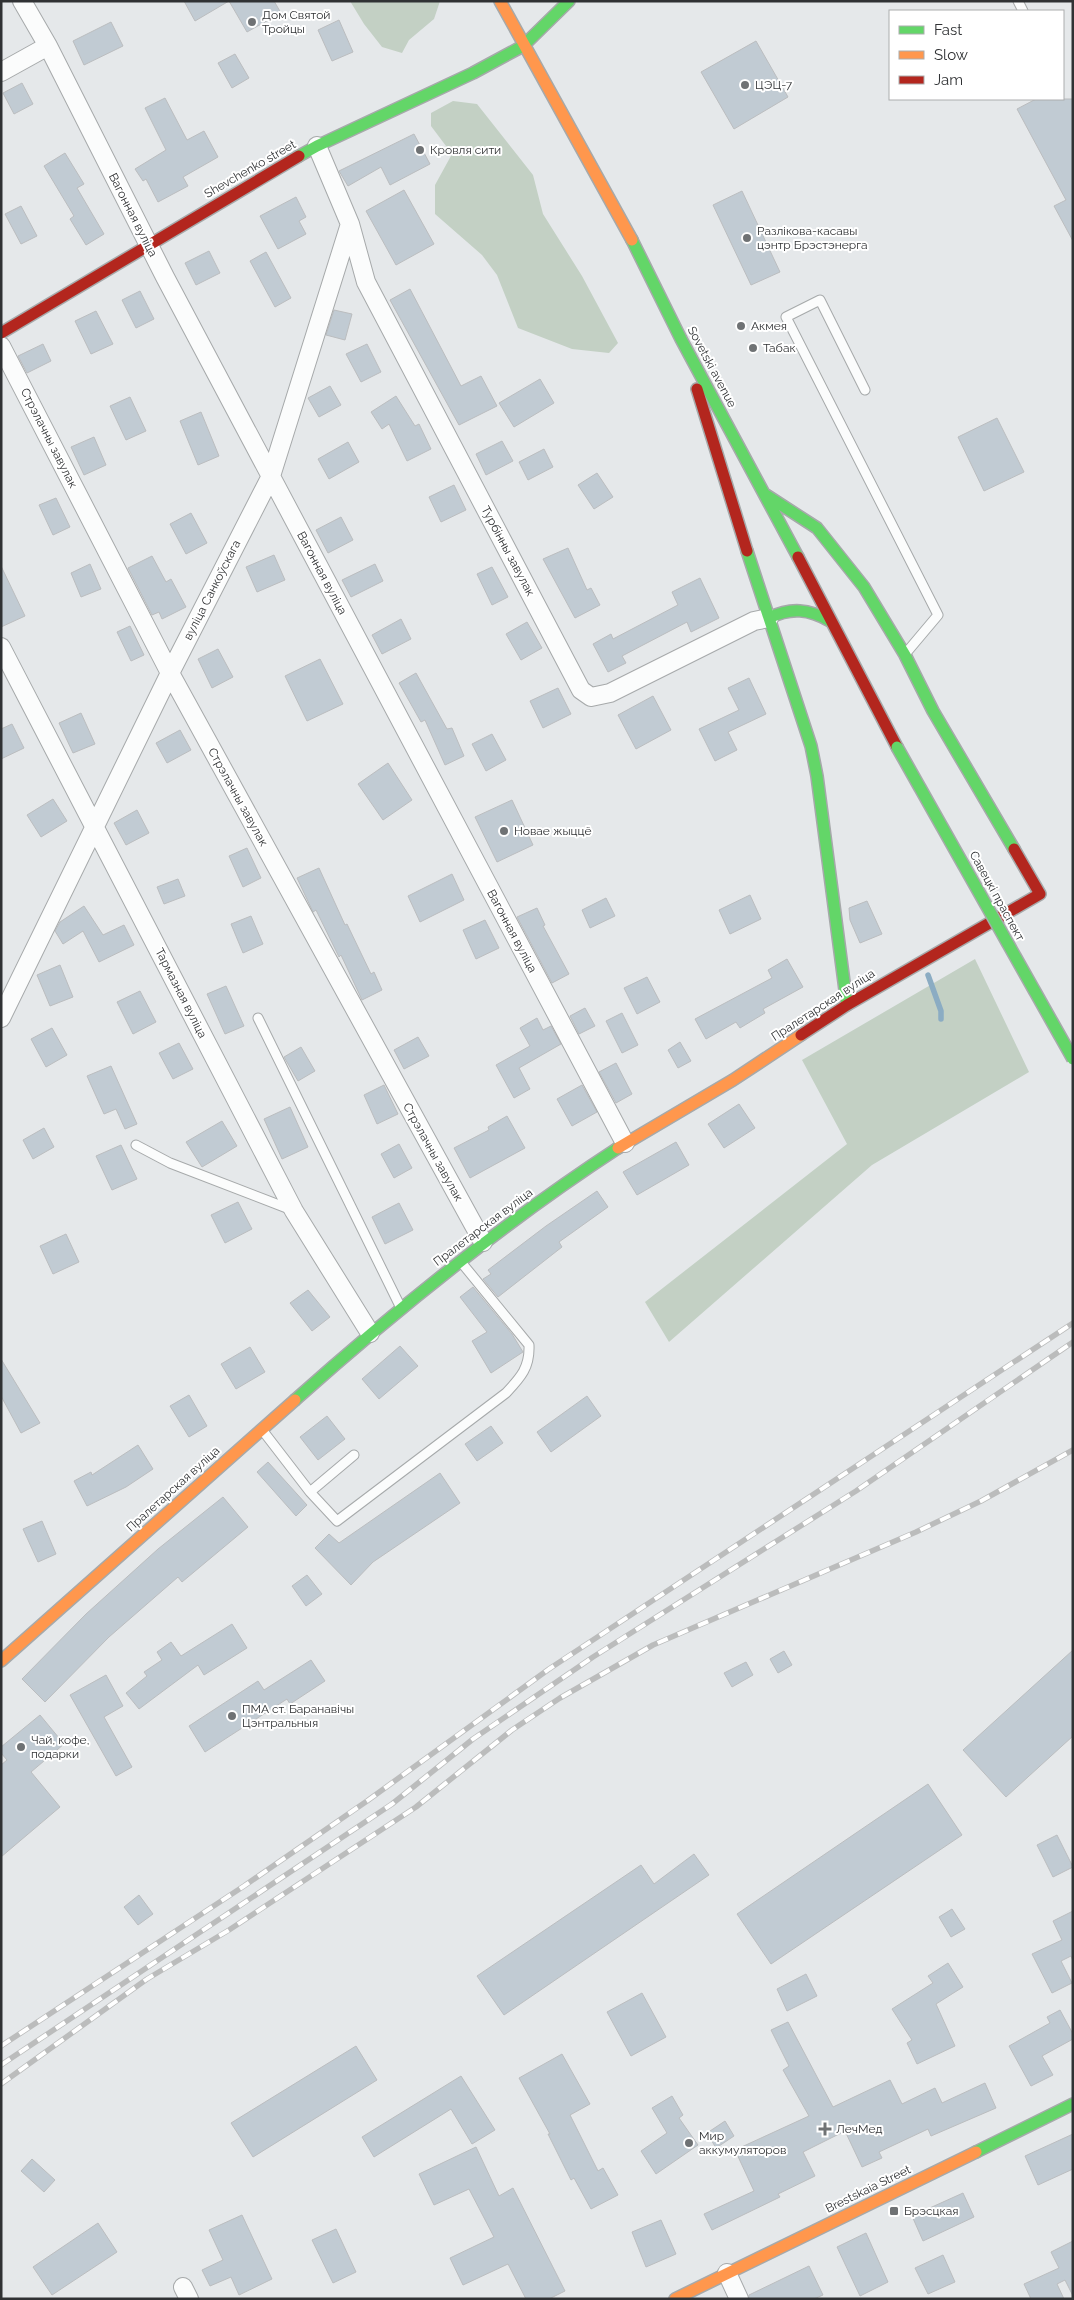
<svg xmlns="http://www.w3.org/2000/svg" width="1074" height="2300" viewBox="0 0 1074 2300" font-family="Raleway,sans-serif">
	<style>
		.green { fill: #c3d0c4 }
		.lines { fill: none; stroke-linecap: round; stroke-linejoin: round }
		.stream { stroke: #8bacc3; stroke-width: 5.5 }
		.building { fill: #c1cbd3; stroke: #bbbdbf }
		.lane-casing { stroke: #a6a9aa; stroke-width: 11 }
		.street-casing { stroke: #a6a9aa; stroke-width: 20 }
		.fast-casing { stroke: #a6a9aa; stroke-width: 14 }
		.slow-casing { stroke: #a6a9aa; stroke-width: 14 }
		.jam-casing { stroke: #a6a9aa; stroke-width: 14 }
		.lane { stroke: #fbfcfc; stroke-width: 9 }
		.street { stroke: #fbfcfc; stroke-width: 18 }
		.fast { stroke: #63d668; stroke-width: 11 }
		.slow { stroke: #ff974d; stroke-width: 11 }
		.jam { stroke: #b3261e; stroke-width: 11 }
		.rail-casing { stroke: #bbbcbc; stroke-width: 5.5 }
		.rail { stroke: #fff; stroke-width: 4; stroke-dasharray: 11; stroke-linecap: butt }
		.fast-bridge-casing { stroke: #a6a9aa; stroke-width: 14; stroke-linecap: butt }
		.fast-bridge { stroke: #63d668; stroke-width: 11 }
		.poi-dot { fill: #6f7274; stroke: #fff; stroke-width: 2 }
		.labels { text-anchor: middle; stroke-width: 4; stroke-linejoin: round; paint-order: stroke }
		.poi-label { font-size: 12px; fill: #303234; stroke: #fff; text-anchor: start }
		.street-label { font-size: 12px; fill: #303234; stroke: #fff }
	</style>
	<rect width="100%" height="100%" fill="#e5e8ea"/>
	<!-- green -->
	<path class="green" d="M350 1H440L434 19 409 40 402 53 382 47 364 24Z
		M453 101 477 104 533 175 543 214 582 276 618 343 609 353 572 349 518 328 497 275 482 255 435 214V185L452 154 431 126V113Z
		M975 959 1029 1072 872 1165 669 1342 645 1302 847 1144 802 1060Z"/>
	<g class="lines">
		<!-- stream -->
		<path class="stream" d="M928 975 941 1011V1019"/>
	</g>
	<!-- building -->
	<path class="building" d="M184 1H274L281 13 247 32 229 1 195 21Z
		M339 20 353 52 332 61 318 30Z
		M111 22 123 46 84 65 73 41Z
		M756 41 788 97 734 129 701 72Z
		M235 54 249 78 232 88 218 63Z
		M22 83 33 104 14 114 3 93Z
		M165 98 187 140 204 131 218 157 183 177 188 186 158 202 146 179 143 181 135 169 166 150 145 108Z
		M1036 99H1073V241L1054 206 1066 200 1017 109Z
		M414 134 430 164 390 185 381 167 348 186 339 171Z
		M65 153 84 184 77 188 104 234 86 245 70 219 74 216 44 166Z
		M404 190 434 244 396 265 366 211Z
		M742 191 780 272 751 285 713 205Z
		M296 197 306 217 299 221 306 234 278 249 260 216Z
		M21 206 37 236 21 244 5 214Z
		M209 251 220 273 196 285 185 263Z
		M266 252 291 298 275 307 250 261Z
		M410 289 461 386 481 376 497 406 459 425 390 300Z
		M140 291 154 319 136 328 122 300Z
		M334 310 352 314 345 340 326 335Z
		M96 311 113 344 91 354 75 321Z
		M43 344 51 361 27 373 18 356Z
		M367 344 381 372 361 382 346 354Z
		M540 379 554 403 514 427 499 403Z
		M330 386 341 405 319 417 308 398Z
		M396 396 415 426 419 424 431 449 407 461 389 424 382 429 371 412Z
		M130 397 146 431 126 440 110 406Z
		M201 412 219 456 198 465 180 421Z
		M997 418 1024 472 984 491 958 437Z
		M94 437 106 465 84 475 71 447Z
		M502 441 513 461 486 475 476 454Z
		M348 442 359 462 329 479 318 459Z
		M544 449 553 467 528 480 519 462Z
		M597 473 613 497 594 509 578 485Z
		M454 485 466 510 441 522 429 497Z
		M56 498 70 527 53 535 39 505Z
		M191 513 207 543 186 554 170 524Z
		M341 517 353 540 328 553 316 530Z
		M568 548 587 590 591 588 600 605 575 618 543 559Z
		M274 555 285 580 257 592 246 567Z
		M152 556 166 582 171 579 186 607 162 619 159 612 152 615 128 568Z
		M90 564 101 589 81 597 71 573Z
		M375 564 383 581 351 597 342 580Z
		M1 566 25 616 1 627Z
		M492 567 508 597 492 605 477 574Z
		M700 578 719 618 691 632 687 622 622 656 626 663 608 672 593 644 611 634 613 639 678 605 672 592Z
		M401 619 411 639 382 654 372 635Z
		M527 622 542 648 521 660 506 634Z
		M130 626 144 655 131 661 117 632Z
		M218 649 233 677 212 688 198 659Z
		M320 659 343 704 307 721 285 676Z
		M416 673 447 729 452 728 464 756 445 765 425 720 421 722 399 683Z
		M749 678 766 714 728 732 737 750 715 761 699 729 739 710 728 688Z
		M558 688 571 714 543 728 530 701Z
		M653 696 671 730 636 749 618 715Z
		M81 713 95 744 73 753 59 723Z
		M12 724 24 748 1 759V729Z
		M180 730 191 750 167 763 156 743Z
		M492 734 506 760 486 771 472 744Z
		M388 763 412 800 383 820 358 784Z
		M53 799 67 821 41 837 27 815Z
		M512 800 533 845 497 862 475 817Z
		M137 810 149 833 126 845 114 823Z
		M247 848 261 878 243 887 229 856Z
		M319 868 345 925 347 924 371 974 374 972 382 990 362 1000 341 955 339 957 316 910 313 912 297 878Z
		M452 874 464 900 420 922 408 896Z
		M178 879 185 896 164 904 157 887Z
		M750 895 761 919 730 934 719 910Z
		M606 898 615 916 590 928 582 910Z
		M867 901 882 934 860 943 850 920 849 908Z
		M84 906 103 935 124 925 134 945 99 962 83 931 63 944 55 931 60 922Z
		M537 908 545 925 543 926 569 974 552 983 517 917Z
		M251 916 263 944 243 953 231 924Z
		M485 920 499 948 476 959 463 930Z
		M787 959 803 987 763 1009 765 1013 740 1028 736 1022 706 1039 695 1019 772 978 768 970Z
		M60 965 73 997 50 1006 37 975Z
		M647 977 660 1002 637 1014 624 988Z
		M226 986 244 1026 225 1034 207 994Z
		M140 991 156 1022 133 1034 117 1002Z
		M585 1008 595 1026 579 1034 570 1016Z
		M622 1013 638 1045 622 1053 606 1021Z
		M537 1018 543 1030 551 1026 561 1044 519 1068 530 1089 514 1098 496 1065 530 1046 520 1028Z
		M52 1028 67 1055 46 1067 31 1039Z
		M418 1037 429 1056 404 1069 394 1050Z
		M680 1042 691 1061 678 1068 668 1050Z
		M179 1043 193 1069 173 1079 159 1053Z
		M301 1047 315 1071 298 1081 284 1057Z
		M616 1063 632 1094 616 1103 599 1072Z
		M111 1066 137 1124 125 1129 116 1109 104 1114 87 1076Z
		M384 1085 398 1114 377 1124 364 1095Z
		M582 1085 597 1112 572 1126 557 1099Z
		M739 1104 755 1128 724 1148 708 1124Z
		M290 1107 308 1147 282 1159 264 1119Z
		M507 1116 525 1148 470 1178 454 1148 489 1130 488 1127Z
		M222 1121 237 1146 202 1167 186 1142Z
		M44 1128 54 1147 33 1159 23 1140Z
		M676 1142 689 1165 637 1195 623 1172Z
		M399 1144 412 1168 394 1178 381 1154Z
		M121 1145 137 1179 112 1190 96 1156Z
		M597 1191 608 1207 559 1242 562 1247 498 1297 483 1279 491 1274 488 1270 546 1226Z
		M238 1202 252 1229 225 1243 211 1215Z
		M399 1203 413 1230 385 1244 372 1217Z
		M66 1234 79 1262 53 1274 40 1246Z
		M473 1287 512 1334 523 1352 491 1373 472 1341 487 1332 460 1297Z
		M308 1290 330 1317 312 1331 290 1303Z
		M400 1346 418 1366 379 1399 362 1379Z
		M250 1347 265 1372 236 1389 221 1364Z
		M1 1359 40 1423 21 1433 1 1396Z
		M189 1395 207 1426 189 1437 170 1406Z
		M587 1396 601 1416 551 1452 537 1432Z
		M327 1416 345 1439 318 1460 300 1437Z
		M491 1426 503 1443 477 1461 465 1444Z
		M138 1445 153 1469 126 1487 87 1506 74 1481 91 1472 92 1475Z
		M268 1462 307 1505 296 1516 257 1472Z
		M440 1473 460 1503 373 1562 351 1585 315 1548 329 1534 339 1543Z
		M223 1497 248 1527 182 1582 178 1577 109 1637 45 1702 22 1679 86 1614 158 1549Z
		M42 1521 56 1554 38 1562 23 1529Z
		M307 1575 322 1594 306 1606 292 1586Z
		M232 1624 247 1648 204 1675 198 1665 139 1709 126 1693 147 1676 144 1672 162 1660 157 1652 171 1642 181 1656Z
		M1073 1650V1736L1006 1797 963 1750Z
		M784 1651 792 1665 778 1673 770 1659Z
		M311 1660 325 1681 290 1704 287 1699 205 1752 189 1726 258 1681 264 1690Z
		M746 1662 753 1675 732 1687 724 1673Z
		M106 1675 123 1706 104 1717 132 1767 116 1776 70 1695Z
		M40 1715 64 1744 31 1772 60 1807 1 1857V1765L7 1760 1 1753V1747Z
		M928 1784 962 1835 771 1964 737 1914Z
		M1057 1835 1073 1867 1053 1877 1037 1845Z
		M694 1854 709 1875 504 2015 477 1976 641 1865 654 1884Z
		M139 1895 153 1914 138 1925 124 1907Z
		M952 1909 965 1929 951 1937 939 1917Z
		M1073 1911V1961L1071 1956 1061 1961 1072 1983 1052 1993 1032 1954 1062 1940 1053 1921Z
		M948 1963 963 1987 936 2004 955 2046 917 2064 907 2043 912 2040 892 2009 933 1983 928 1976Z
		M806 1974 817 1996 787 2011 777 1989Z
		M642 1993 666 2037 631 2056 607 2012Z
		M1060 2010 1073 2034V2039L1042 2056 1053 2075 1031 2086 1009 2046 1050 2023 1047 2017Z
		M788 2022 833 2107 890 2080 902 2104 935 2088 942 2103 985 2083 996 2108 931 2136 928 2129 879 2152 882 2158 862 2167 845 2131 803 2152 815 2176 778 2194 780 2197 712 2230 704 2214 754 2191 735 2150 809 2116 783 2070 789 2066 771 2030Z
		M356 2046 377 2080 253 2157 231 2123Z
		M562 2054 590 2104 570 2115 598 2171 603 2168 618 2195 591 2209 574 2178 571 2180 548 2134H550L519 2078Z
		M461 2076 495 2130 472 2144 451 2109 374 2157 362 2137Z
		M672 2096 683 2115 679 2118 698 2145 656 2174 641 2151 667 2133 652 2108Z
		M725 2121 734 2136 716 2148 707 2133Z
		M1073 2134V2169L1038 2185 1025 2156Z
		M476 2147 499 2196 513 2188 565 2291 549 2299H526L508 2264 463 2285 450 2258 494 2237 469 2189 434 2205 419 2174Z
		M32 2159 55 2180 44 2192 21 2171Z
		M963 2193 974 2217 923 2241 912 2216Z
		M242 2215 272 2279 239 2295 231 2277 210 2286 202 2270 223 2260 209 2230Z
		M661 2220 676 2254 646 2267 632 2232Z
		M98 2223 117 2252 52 2295 33 2267Z
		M336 2229 356 2272 333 2283 312 2240Z
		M866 2233 888 2282 860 2296 837 2247Z
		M1073 2241V2296L1065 2280 1057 2284 1064 2299H1031L1024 2284 1059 2268 1051 2252Z
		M943 2255 955 2282 928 2294 915 2268Z
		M809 2266 823 2295 814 2299H749V2295Z"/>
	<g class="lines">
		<defs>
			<path id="lane" d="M1018 1 1023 11
				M865 390 820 300 786 317 938 615 906 653
				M258 1018 400 1306
				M136 1145 170 1163 292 1210
				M263 1431 310 1492 354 1455
				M310 1492 337 1521 506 1393C520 1378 530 1368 529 1345L461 1262"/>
			<path id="street" d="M22 1 48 46 165 277 625 1143
				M1 72 48 46
				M350 224 366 282 581 690 591 697 610 693 754 621 769 618
				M1 346 170 673 483 1242
				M1 647 294 1211 370 1333
				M1 1018 170 673 271 476 350 224 317 146
				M727 2273 739 2299
				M183 2287 189 2299"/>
			<path id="fast" d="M299 156 317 146 473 73 523 46 569 1
				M632 240 681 339 798 557
				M766 495 817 528 864 587 905 655 933 711 1014 849
				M747 551 811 746 817 776 847 1005
				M769 618C791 607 809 609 830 621
				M295 1400C397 1309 503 1223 618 1148
				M976 2152 1073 2104"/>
			<path id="slow" d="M500 1 632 240
				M618 1148 733 1080 801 1035
				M1 1661 295 1400
				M675 2299 976 2152"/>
			<path id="jam" d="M1 333 299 156
				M697 389 747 551
				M798 557 897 747
				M801 1035 847 1005 1040 894 1014 849"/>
		</defs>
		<!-- lane casing -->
		<use href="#lane" class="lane-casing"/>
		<!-- street casing -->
		<use href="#street" class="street-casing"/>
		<!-- fast casing -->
		<use href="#fast" class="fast-casing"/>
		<!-- slow casing -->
		<use href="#slow" class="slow-casing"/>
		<!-- jam casing -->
		<use href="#jam" class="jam-casing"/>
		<!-- lane -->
		<use href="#lane" class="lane"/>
		<!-- street -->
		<use href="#street" class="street"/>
		<!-- fast -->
		<use href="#fast" class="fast"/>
		<!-- slow -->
		<use href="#slow" class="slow"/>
		<!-- jam -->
		<use href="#jam" class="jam"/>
		<defs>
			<path id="rail" d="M1 2046 244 1886 367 1801 549 1669 1073 1323
				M1 2065 392 1804 473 1739 593 1657 856 1491 1073 1342
				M1 2084 147 1979 229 1930 416 1807 512 1730 560 1698 653 1645 916 1532 981 1501 1073 1450"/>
		</defs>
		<!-- rail casing -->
		<use href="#rail" class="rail-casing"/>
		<!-- rail -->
		<use href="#rail" class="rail"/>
		<defs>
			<path id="fast-bridge" d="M897 747 1073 1059"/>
		</defs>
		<!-- fast-bridge casing -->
		<use href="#fast-bridge" class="fast-bridge-casing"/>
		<!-- fast-bridge -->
		<use href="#fast-bridge" class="fast-bridge"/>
	</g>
	<!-- markers -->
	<g class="poi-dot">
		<circle cx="252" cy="22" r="5"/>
		<circle cx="745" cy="85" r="5"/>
		<circle cx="420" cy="150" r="5"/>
		<circle cx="747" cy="238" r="5"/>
		<circle cx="741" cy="326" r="5"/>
		<circle cx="753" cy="348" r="5"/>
		<circle cx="504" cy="831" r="5"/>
		<circle cx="232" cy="1716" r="5"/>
		<circle cx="21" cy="1747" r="5"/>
		<path d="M822.5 2121.5h5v5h5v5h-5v5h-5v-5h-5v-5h5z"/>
		<circle cx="689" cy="2143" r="5"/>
		<rect x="889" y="2206" width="10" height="10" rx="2.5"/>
	</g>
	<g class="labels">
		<!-- poi labels -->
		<g class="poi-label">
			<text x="262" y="19">Дом Святой<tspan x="262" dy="14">Тройцы</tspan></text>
			<text x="755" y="89">ЦЭЦ-7</text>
			<text x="430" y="154">Кровля сити</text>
			<text x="757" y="235">Разлікова-касавы<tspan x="757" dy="14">цэнтр Брэстэнерга</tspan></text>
			<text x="751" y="330">Акмея</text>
			<text x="763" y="352">Табак</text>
			<text x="514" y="835">Новае жыццё</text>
			<text x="242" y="1713">ПМА ст. Баранавічы<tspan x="242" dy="14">Цэнтральныя</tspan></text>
			<text x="31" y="1744">Чай, кофе,<tspan x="31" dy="14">подарки</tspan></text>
			<text x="836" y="2133">ЛечМед</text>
			<text x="699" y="2140">Мир<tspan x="699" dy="14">аккумуляторов</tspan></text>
			<text x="904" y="2215">Брэсцкая</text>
		</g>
		<!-- street labels -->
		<g class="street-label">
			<text transform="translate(250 169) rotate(-30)" y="4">Shevchenko street</text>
			<text transform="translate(133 215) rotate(63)" y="4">Вагонная вуліца</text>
			<text transform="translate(712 367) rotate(62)" y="4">Sovetski avenue</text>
			<text transform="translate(49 438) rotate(63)" y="4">Стрэлачны завулак</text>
			<text transform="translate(508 551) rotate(62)" y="4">Турбінны завулак</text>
			<text transform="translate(322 573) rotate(62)" y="4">Вагонная вуліца</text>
			<text transform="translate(212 590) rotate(-63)" y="4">вуліца Санкоўскага</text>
			<text transform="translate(238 797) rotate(61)" y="4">Стрэлачны завулак</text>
			<text transform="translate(997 896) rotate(61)" y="4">Савецкі праспект</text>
			<text transform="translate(512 931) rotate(62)" y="4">Вагонная вуліца</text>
			<text transform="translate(181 993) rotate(63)" y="4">Тармазная вуліца</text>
			<text transform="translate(823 1005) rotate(-33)" y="4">Пралетарская вуліца</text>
			<text transform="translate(433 1152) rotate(61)" y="4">Стрэлачны завулак</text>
			<text transform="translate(483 1227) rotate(-37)" y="4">Пралетарская вуліца</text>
			<text transform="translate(173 1489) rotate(-42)" y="4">Пралетарская вуліца</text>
			<text transform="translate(868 2189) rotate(-26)" y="4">Brestskaia Street</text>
		</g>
	</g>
	<!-- border -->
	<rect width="1074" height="2300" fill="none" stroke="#303234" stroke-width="5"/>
	<!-- legend -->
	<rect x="889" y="10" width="175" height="90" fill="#ffffff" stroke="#acadae"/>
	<rect x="899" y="26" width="25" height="8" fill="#63d668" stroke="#acadae"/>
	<text x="934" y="35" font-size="15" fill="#303234">Fast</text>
	<rect x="899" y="51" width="25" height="8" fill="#ff974d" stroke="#acadae"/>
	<text x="934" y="60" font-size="15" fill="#303234">Slow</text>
	<rect x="899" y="76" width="25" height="8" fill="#b3261e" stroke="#acadae"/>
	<text x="934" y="85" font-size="15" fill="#303234">Jam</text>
</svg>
